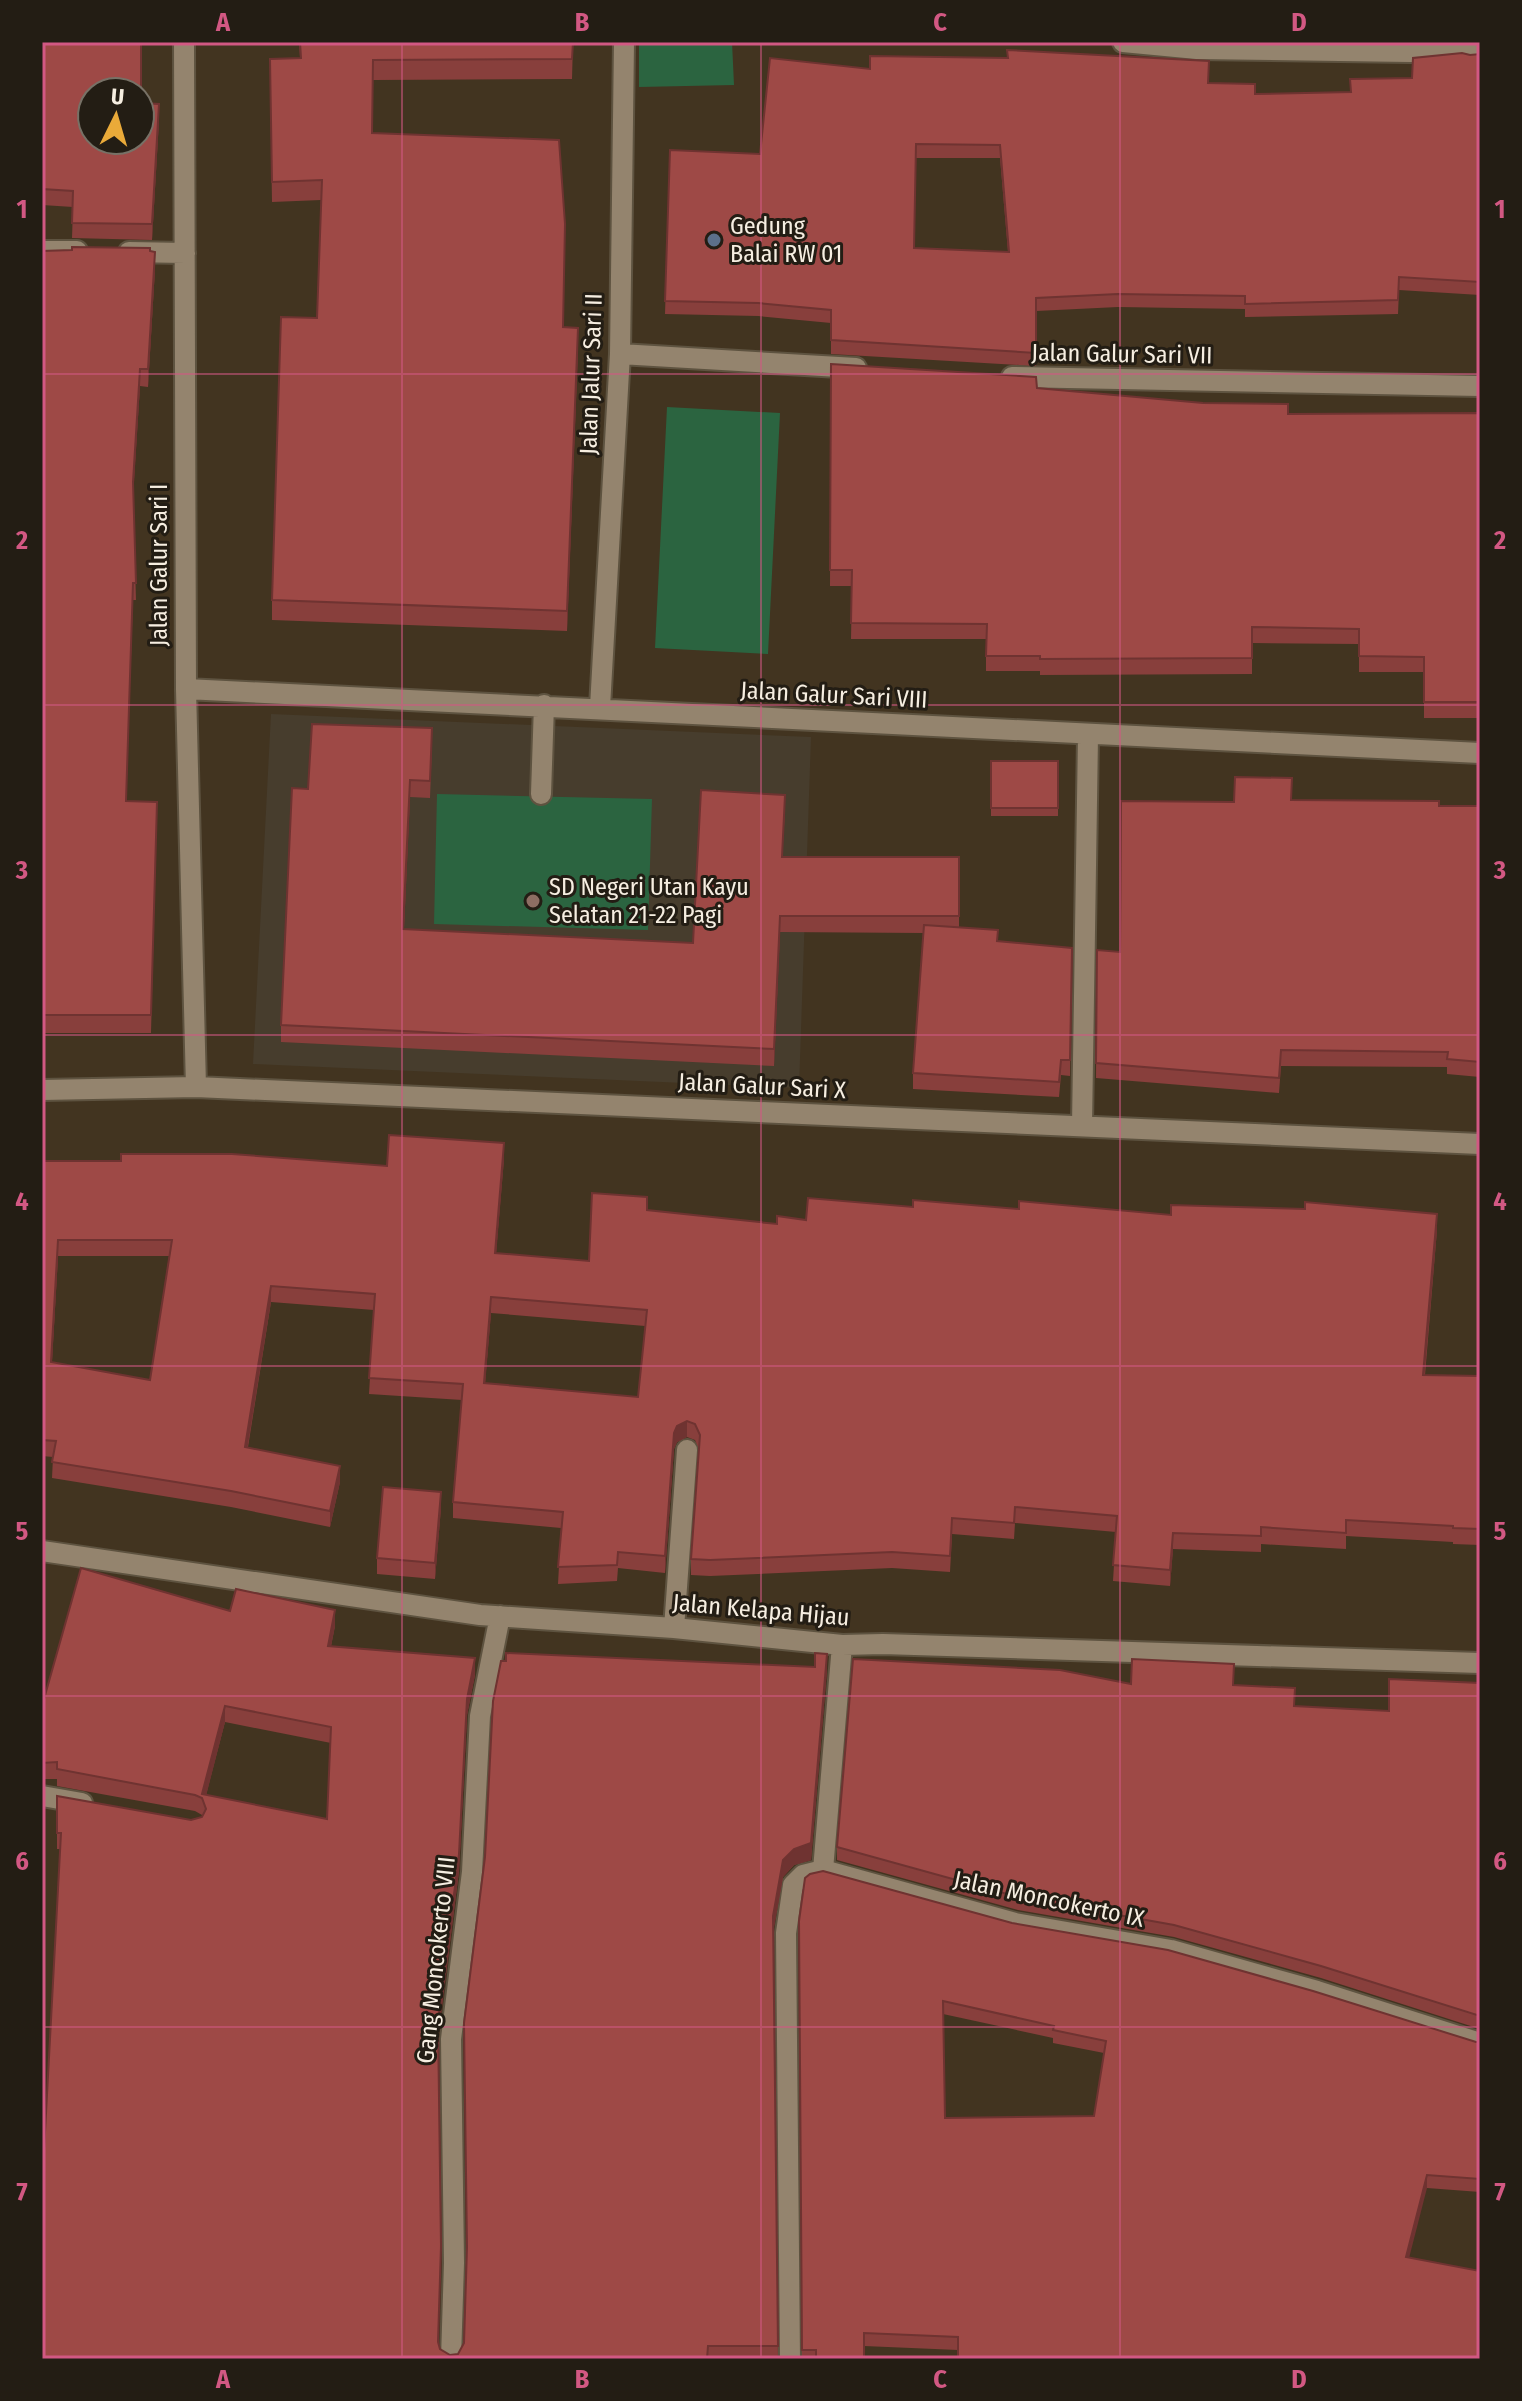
<svg xmlns="http://www.w3.org/2000/svg" width="1522" height="2401" viewBox="0 0 1522 2401" font-family="'Fira Sans Condensed',sans-serif">
	<style>
		.education { fill: #473d2d }
		.green { fill: #2b6440 }
		.lines { fill: none; stroke-linecap: round; stroke-linejoin: round }
		.minor-casing { stroke: #5e5340; stroke-width: 24 }
		.minor { stroke: #94846e; stroke-width: 20 }
		.wall { fill: #883f3c; fill-rule: evenodd }
		.shaded-wall { fill: #6f3331 }
		.building { fill: #9e4946; stroke: #6f3331; stroke-width: 2; fill-rule: evenodd }
		.grid { fill: none; stroke: #d25883; stroke-width: 2; stroke-opacity: 0.55 }
		.service-dot { fill: #5c6f8a; stroke: #231d14; stroke-width: 3 }
		.education-dot { fill: #8d6e63; stroke: #231d14; stroke-width: 3 }
		.labels { text-anchor: middle; stroke-width: 6; stroke-linejoin: round; paint-order: stroke }
		.poi-label { font-size: 24px; fill: #f6eee1; stroke: #231d14; text-anchor: start }
		.street-label { font-size: 24px; fill: #f6eee1; stroke: #231d14 }
		.neatline { fill: none; stroke: #d25883; stroke-width: 3 }
		.grid-label { font-size: 26px; text-anchor: middle; font-weight: bold; fill: #d25883 }
	</style>
	<rect width="100%" height="100%" fill="#423420"/>
	<!-- education -->
	<path class="education" d="M271 714 811 737 799 1088 253 1064Z"/>
	<!-- green -->
	<path class="green" d="M639 42H732L734 85 639 87Z
		M667 407 780 413 768 654 655 648Z
		M437 794 652 799 648 930 434 924Z"/>
	<g class="lines">
		<defs>
			<path id="minor" d="M184 42 186 689 196 1087
				M1123 42 1197 49 1480 53
				M42 251H77
				M129 252 185 253
				M620 354 856 368
				M1012 377 1480 386
				M186 689C617 709 1048 734 1480 753
				M600 707 620 354 624 42
				M541 794 544 705
				M42 1090 196 1087 1480 1144
				M1082 1126 1088 736
				M42 1551 480 1615 674 1628 842 1645 883 1644 1480 1663
				M674 1628 687 1450
				M842 1645 823 1870 1015 1923 1171 1950 1317 1991 1480 2043
				M42 1796 82 1803
				M451 2359 454 2263 451 2039 472 1872 480 1716 500 1616
				M790 2359 786 1933 793 1885 803 1875 823 1870"/>
		</defs>
		<!-- minor casing -->
		<use href="#minor" class="minor-casing"/>
		<!-- minor -->
		<use href="#minor" class="minor"/>
	</g>
	<!-- wall -->
	<path class="wall" d="M42 42 141 103 159 120 152 240 72 238 73 207 42 205Z
		M299 42H573L572 79 373 80 372 133 563 327 578 348 567 631 272 620V600L317 318 321 200 272 202 270 79 300 58Z
		M1480 54V295L1399 290 1398 314 1245 317V309L1118 307 1036 311V366L831 354V323L758 316 665 314 670 150 760 154 870 69 1209 83 1255 94 1351 92 1412 78 1470 55ZM916 158H1000L1008 252 914 248Z
		M42 251H150L155 269 148 387 140 386 133 494 136 600H133L126 801 157 802 151 1033H42Z
		M831 364 1037 388 1288 414 1480 413V718H1424V672H1359V644L1252 643V674L1040 675V671H986V639H851L852 586H830Z
		M432 745 430 798 410 797 404 929 693 943 785 812 782 857H959V927L998 941 1072 948 1070 1076 1061 1075 1059 1097 913 1089V1073L924 933 780 932 774 1066 281 1042V1025L308 789Z
		M991 761H1058V816H991Z
		M1292 800 1439 806H1480V1077L1447 1074V1067L1281 1066 1279 1093 1096 1078 1097 950 1120 952 1234 802Z
		M504 1159 496 1253 589 1261 647 1210 777 1224 913 1207 1019 1209 1171 1215 1437 1230 1425 1375 1480 1376V1545L1453 1544V1542L1346 1536V1549L1261 1544V1552L1173 1549 1170 1586 1113 1581 1116 1532 1015 1523 1014 1539 952 1534 950 1572 892 1568 710 1576 691 1575V1559L699 1449 695 1440 687 1437 677 1442 674 1449 665 1573 618 1568 617 1581 558 1584 561 1528 453 1518V1502L462 1400 369 1394 374 1310 271 1302 248 1447 340 1482 330 1527 231 1507 52 1478 53 1457 42 1456V1161L387 1166ZM58 1256H169L150 1380 52 1362ZM491 1313 645 1326 638 1397 485 1383Z
		M441 1508 435 1579 377 1574V1558Z
		M230 1611 335 1626 331 1646 475 1675 467 1715 459 1871 438 2037V2344L440 2349 450 2355 458 2354 827 1670 811 1860 794 1865 783 1877 773 1932 778 2359H42L60 1849H57V1796L191 1820 202 1817V1815L195 1811 57 1786V1779H42V1706ZM225 1722 331 1743 327 1819 206 1795Z
		M1480 1683V2029L1321 1978 1174 1937 1018 1910 837 1860V1847L1131 1684 1234 1685 1295 1706 1389 1711Z
		M799 1921 1012 1923 1476 2042H1480V2192L1427 2188 958 2350 864 2346V2359H802ZM943 2014 1053 2038V2043L1104 2053 1094 2116 945 2118Z"/>
	<!-- shaded-wall -->
	<path class="shaded-wall" d="M159 104V120L152 240V224Z
		M155 252V269L148 387V369Z
		M578 328V348L567 631V611Z
		M140 369V386L133 500V482Z
		M410 780V797L403 946V929Z
		M780 916V932L774 1066V1049Z
		M504 1143V1159L495 1269V1253Z
		M1437 1214V1230L1423 1391V1375Z
		M58 1240V1256L51 1378V1362Z
		M271 1286V1302L245 1463V1447Z
		M491 1297V1313L484 1399V1383Z
		M687 1421V1437L677 1442 674 1449 665 1573V1556L674 1433 677 1426Z
		M340 1466V1482L330 1527V1511Z
		M441 1492V1508L435 1579V1563Z
		M1173 1533V1549L1170 1586V1570Z
		M335 1610V1626L328 1662V1646Z
		M827 1654V1670L811 1860 794 1865 783 1877 773 1933V1916L783 1860 794 1849Z
		M475 1658V1675L467 1715 459 1871 438 2039V2023L467 1699Z
		M225 1706V1722L204 1804 202 1794Z
		M1427 2175V2188L1406 2270V2257Z"/>
	<!-- building -->
	<path class="building" d="M42 42H141V103L159 104 152 224 72 223 73 191 42 189ZM92 92H140V140H92Z
		M300 42H573L572 59 373 60 372 133 559 140 565 224 563 327 578 328 567 611 272 600 281 317 317 318 322 180 272 182 270 59 301 58Z
		M1007 50 1209 61 1208 83 1255 84V94L1351 92 1350 79 1412 78 1413 58 1462 53 1470 55 1480 54V282L1399 277 1398 300 1245 304V296L1118 294 1036 298V353L831 340V310L758 303 665 301 670 150 760 154 770 58 870 69V56L1008 58ZM916 144 1000 145 1009 252 914 248Z
		M72 247 150 248V251L155 252 148 369H140L133 482 136 583H133L126 801 157 802 151 1015H42V251L72 250Z
		M831 364 1036 377 1037 388 1203 403 1288 404V414L1480 413V702H1424V657L1359 656V629L1252 627V658L1040 659V656H986L987 624 851 623 852 570H830Z
		M312 724 432 728 430 781 410 780 403 929 693 943 701 790 785 795 782 857H959V916H780L774 1049 281 1025 292 788 308 789Z
		M991 761H1058V808H991Z
		M1235 777 1292 778 1291 800 1439 801V806H1480V1062L1447 1059 1448 1052 1281 1050 1279 1078 1096 1063 1097 950 1120 952 1121 801 1234 802Z
		M924 925 998 930 997 941 1072 948 1070 1060H1061L1059 1082 913 1073Z
		M389 1135 504 1143 495 1253 589 1261 592 1193 647 1197V1210L777 1224V1216L806 1220 808 1198 913 1207V1200L1019 1209V1201L1171 1215V1205L1305 1209V1202L1437 1214 1423 1375 1480 1376V1529L1453 1528V1526L1346 1520V1533L1261 1527V1536L1173 1533 1170 1570 1113 1565 1117 1516 1015 1507 1014 1523 952 1518 950 1556 892 1552 710 1560 691 1559 700 1435 695 1424 687 1421 677 1426 674 1433 665 1556 618 1552 617 1565 558 1567 563 1512 453 1502 463 1384 369 1378 375 1294 271 1286 245 1447 340 1466 330 1511 231 1491 52 1462 56 1441 42 1440V1161H121V1154H232L387 1166ZM58 1240H172L150 1380 51 1362ZM491 1297 647 1310 638 1397 484 1383Z
		M383 1487 441 1492 435 1563 377 1558Z
		M81 1568 230 1611 236 1589 335 1610 328 1646 475 1658 467 1699 459 1854 438 2023 441 2246 438 2342 440 2349 450 2355 458 2354 464 2343 467 2247 464 2023 485 1857 493 1701 501 1661H506V1653L815 1667V1653L827 1654 811 1843 794 1849 783 1860 773 1916 778 2346H708L707 2359H42V2188L61 1833H57V1796L191 1820 202 1817 206 1809 202 1798 195 1795 57 1769V1762L42 1763V1706ZM225 1706 331 1727 327 1819 202 1794Z
		M853 1659 1060 1670 1131 1684 1132 1659 1234 1664 1233 1685 1295 1688 1294 1706 1389 1711V1679L1480 1683V2016L1321 1966 1174 1925 1018 1897 837 1847Z
		M823 1871 1012 1923 1168 1950 1313 1991 1476 2042H1480V2179L1427 2175 1406 2257 1480 2271V2359H958V2337L864 2333V2359H816V2350H802L799 1921 805 1878 810 1874ZM943 2001 1054 2026 1053 2030 1106 2041 1094 2116 945 2118Z"/>
	<!-- grid -->
	<path class="grid" d="M402 42V2359M761 42V2359M1120 42V2359M42 374H1480M42 705H1480M42 1035H1480M42 1366H1480M42 1696H1480M42 2027H1480"/>
	<!-- markers -->
	<circle class="service-dot" cx="714" cy="240" r="8"/>
	<circle class="education-dot" cx="533" cy="901" r="8"/>
	<g class="labels">
		<!-- poi labels -->
		<g class="poi-label">
			<text x="730" y="234">Gedung<tspan x="730" dy="28">Balai RW 01</tspan></text>
			<text x="549" y="895">SD Negeri Utan Kayu<tspan x="549" dy="28">Selatan 21-22 Pagi</tspan></text>
		</g>
		<!-- street labels -->
		<g class="street-label">
			<text transform="translate(1122 354) rotate(1)" y="8">Jalan Galur Sari VII</text>
			<text transform="translate(591 374) rotate(-88)" y="8">Jalan Jalur Sari II</text>
			<text transform="translate(159 565) rotate(-90)" y="8">Jalan Galur Sari I</text>
			<text transform="translate(834 695) rotate(3)" y="8">Jalan Galur Sari VIII</text>
			<text transform="translate(762 1086) rotate(3)" y="8">Jalan Galur Sari X</text>
			<text transform="translate(761 1610) rotate(5)" y="8">Jalan Kelapa Hijau</text>
			<text transform="translate(1049 1899) rotate(12)" y="8">Jalan Moncokerto IX</text>
			<text transform="translate(436 1960) rotate(-84)" y="8">Gang Moncokerto VIII</text>
		</g>
	</g>
	<!-- border -->
	<rect width="1522" height="2401" fill="none" stroke="#231d14" stroke-width="88"/>
	<!-- north arrow -->
	<g transform="translate(116 116) rotate(5)"><circle r="38" fill="#231d14" stroke="#777166" stroke-width="2"/>
	<path d="M0-6L14 30L0 20L-14 30Z" fill="#eaaa39"/>
	<text y="-12" font-size="22" font-weight="bold" text-anchor="middle" fill="#f6eee1">U</text>
	</g>
	<rect x="44" y="44" width="1434" height="2313" class="neatline"/>
	<g class="grid-label">
		<text x="223" y="31">A</text>
		<text x="582" y="31">B</text>
		<text x="940" y="31">C</text>
		<text x="1299" y="31">D</text>
		<text x="22" y="218">1</text>
		<text x="1500" y="218">1</text>
		<text x="22" y="549">2</text>
		<text x="1500" y="549">2</text>
		<text x="22" y="879">3</text>
		<text x="1500" y="879">3</text>
		<text x="22" y="1210">4</text>
		<text x="1500" y="1210">4</text>
		<text x="22" y="1540">5</text>
		<text x="1500" y="1540">5</text>
		<text x="22" y="1870">6</text>
		<text x="1500" y="1870">6</text>
		<text x="22" y="2201">7</text>
		<text x="1500" y="2201">7</text>
		<text x="223" y="2388">A</text>
		<text x="582" y="2388">B</text>
		<text x="940" y="2388">C</text>
		<text x="1299" y="2388">D</text>
	</g>
</svg>
